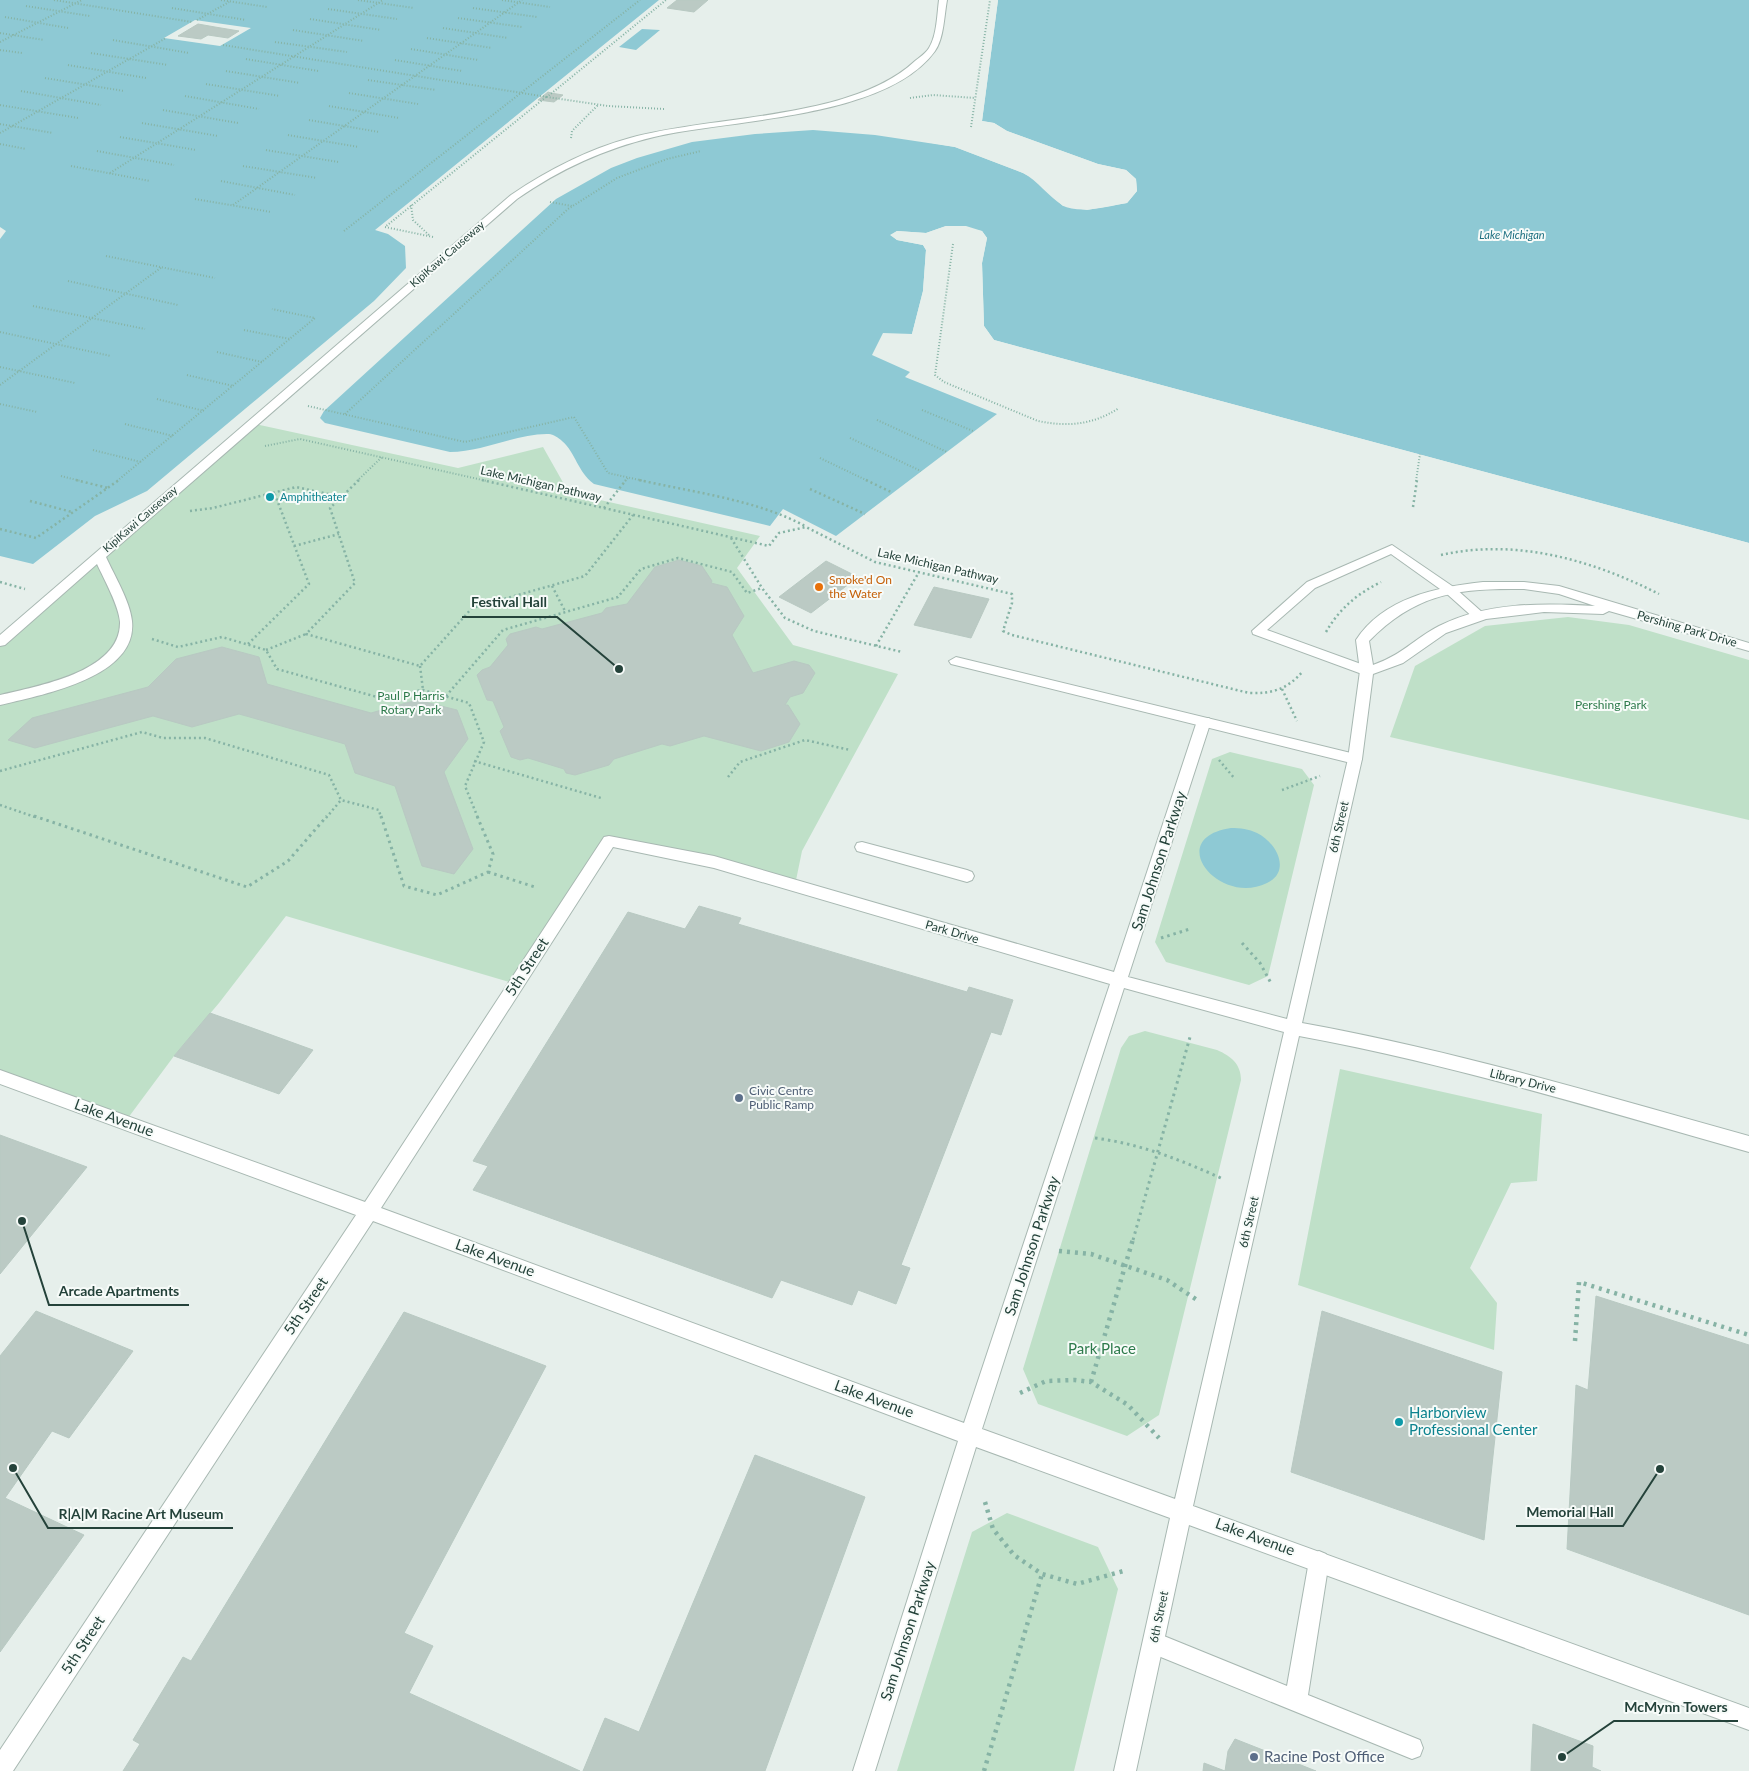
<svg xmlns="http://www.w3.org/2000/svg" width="1749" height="1771" viewBox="0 0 1749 1771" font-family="Lato,sans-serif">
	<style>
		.green { fill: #bfe0c8 }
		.water { fill: #8ec9d4 }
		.pier { fill: #e6efeb }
		.building { fill: #bbcac4; stroke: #b8c9c2 }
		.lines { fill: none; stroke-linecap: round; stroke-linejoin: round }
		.service-casing { stroke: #a8b8b2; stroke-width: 2 }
		.minor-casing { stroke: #a8b8b2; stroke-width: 2 }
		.path-far3 { stroke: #86b3a5; stroke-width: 2; stroke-dasharray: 1 2; stroke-linecap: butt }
		.path-far2 { stroke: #86b3a5; stroke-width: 2.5; stroke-dasharray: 2 3; stroke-linecap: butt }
		.path-far1 { stroke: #86b3a5; stroke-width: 3; stroke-dasharray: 2.5 4; stroke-linecap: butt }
		.path { stroke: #86b3a5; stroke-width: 4.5; stroke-dasharray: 3 5; stroke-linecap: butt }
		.service { fill: #fff; fill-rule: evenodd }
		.minor { fill: #fff; fill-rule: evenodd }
		.culture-dot { fill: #0f9aa8; stroke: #f7fbf9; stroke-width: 2 }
		.food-dot { fill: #e8710a; stroke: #f7fbf9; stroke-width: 2 }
		.service-dot { fill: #5c6f8a; stroke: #f7fbf9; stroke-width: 2 }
		.labels { text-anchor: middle; stroke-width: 4; stroke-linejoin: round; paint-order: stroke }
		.far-water-label { font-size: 11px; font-style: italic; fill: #1c6f80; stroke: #f7fbf9 }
		.far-street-label { font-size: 11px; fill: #24423a; stroke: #f7fbf9 }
		.far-culture-label { font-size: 11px; fill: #0d838f; stroke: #f7fbf9; text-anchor: start }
		.street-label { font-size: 12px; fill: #24423a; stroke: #f7fbf9 }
		.food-label { font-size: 12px; fill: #c56008; stroke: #f7fbf9; text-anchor: start }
		.park-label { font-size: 12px; fill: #2d7a4b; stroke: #f7fbf9 }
		.service-label { font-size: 12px; fill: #4e5e75; stroke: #f7fbf9; text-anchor: start }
		.near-street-label { font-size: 15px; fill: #24423a; stroke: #f7fbf9 }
		.near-park-label { font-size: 15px; fill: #2d7a4b; stroke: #f7fbf9 }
		.near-culture-label { font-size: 15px; fill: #0d838f; stroke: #f7fbf9; text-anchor: start }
		.near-service-label { font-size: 15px; fill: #4e5e75; stroke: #f7fbf9; text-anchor: start }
		.leader { fill: none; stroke: #24423a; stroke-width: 2 }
		.callout-dot { fill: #24423a; stroke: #f7fbf9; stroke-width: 2 }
		.callout-label { font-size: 14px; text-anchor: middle; font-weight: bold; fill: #24423a; stroke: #f7fbf9; stroke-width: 4; stroke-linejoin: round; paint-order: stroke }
	</style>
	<rect width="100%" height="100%" fill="#e6efeb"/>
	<!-- green -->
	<path class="green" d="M251 423 458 468 543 447 569 493 760 536 737 568 793 645 898 674 802 851 795 885 609 841 516 984 286 916 219 1003 174 1056 125 1122 0 1077V643Z
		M1568 617 1629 625 1749 660V820L1390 737 1415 666 1485 626Z
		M1230 752 1302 769 1314 785 1268 976 1249 985 1166 962 1155 942 1212 759Z
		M1145 1031 1217 1050C1231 1056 1241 1064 1241 1080L1159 1415 1127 1436 1038 1404 1023 1369 1121 1048 1129 1036Z
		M1340 1069 1542 1114 1537 1181 1511 1183 1470 1268 1497 1303 1494 1350 1298 1285Z
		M1007 1513 1098 1547 1118 1589 1074 1771H897L972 1532Z"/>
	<!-- water -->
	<path class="water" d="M0 0H659L375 230 388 234 405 246 406 268 374 301 147 491 95 516 33 564 0 556V239L6 231 0 227Z
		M998 0H1749V543L994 340 984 326 982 263 987 238 982 231 946 226 926 233 897 231 891 235 897 240 923 245 926 250 923 291 912 334 883 333 872 355 910 372 905 377 997 414 836 536 783 509 770 526 594 484C577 471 576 453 562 441 559 438 553 434 549 434 518 433 484 452 450 452L325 423 320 418 324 411 556 199 611 168 637 158 692 142 755 134 813 130 875 135 955 147 1023 173C1038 181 1048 196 1062 205 1079 215 1109 206 1127 203L1137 191 1136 179 1126 170 1098 164 1007 131 994 123 982 121Z
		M642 29 660 30 636 50 619 47Z
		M1231 828C1240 828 1249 829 1257 833 1276 842 1292 871 1267 883 1219 907 1163 838 1231 828Z"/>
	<!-- pier -->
	<path class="pier" d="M995 0H998L982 121 994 123 1007 131 1098 164 1126 170 1136 179 1137 191 1127 203 1087 210 1063 206 1033 178 1023 173 955 147 926 142V139L956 144 1024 170 1034 176 1064 203 1087 208 1126 201 1135 190 1134 181 1125 172 1097 166 1007 133 993 125 980 122Z
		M195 20 251 28 220 46 164 38Z
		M946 226H966L982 231 987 238 982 263 984 326 994 340 1749 543V545L993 342 982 326 979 263 985 238 981 233 966 229H946L927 236 905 234 895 235 898 238 924 242 929 250 926 291 915 334H912L923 291 926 250 923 245 897 240 890 235 897 231 926 233Z"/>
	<!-- building -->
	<path class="building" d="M677 0H708L694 12 667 8Z
		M198 24 215 27 239 31 228 38 208 35 201 39 178 36Z
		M548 92 551 93 563 95 554 102 538 100Z
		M679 560 702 566 712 581 711 583 727 587 744 616 732 635 753 673 794 661 809 665 815 673 803 693 790 697 785 705H788L800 724 789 742 761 751 704 736 670 746 662 744 614 759 609 765 575 775 566 773 564 769 528 758 520 760 511 757 500 731 504 727 493 701 487 700 477 675 482 670 490 667 508 645 506 639 510 634 536 627 542 629 602 613 606 608 627 604 655 567Z
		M826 561 858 577 811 613 779 597Z
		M934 587 989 599 971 638 914 625Z
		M222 647 259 657 267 684 371 713 417 700 457 710 468 739 444 772 473 849 454 874 422 866 395 786 355 773 345 744 239 714 192 727 153 716 35 748 8 740 32 718 148 687 176 659Z
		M699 906 741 918 738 924 967 992 969 987 1013 1000 1001 1035 991 1032 901 1265 910 1268 896 1304 858 1290 852 1305 781 1280 772 1298 473 1190 488 1166 473 1161 628 912 685 929Z
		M210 1013 244 1025 313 1050 279 1094 174 1056Z
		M0 1135 87 1167 0 1274Z
		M1596 1296 1749 1345V1615L1567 1549 1576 1385 1588 1390Z
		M36 1311 133 1351 69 1438 52 1431 5 1498 84 1535 0 1652V1356Z
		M1322 1311 1502 1372 1484 1540 1291 1472Z
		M404 1312 546 1366 404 1633 433 1646 409 1693 580 1771H123L140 1744 133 1740 183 1657 191 1661Z
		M755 1455 865 1497 765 1771H583L605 1718 639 1732Z
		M1533 1724 1593 1746 1592 1767 1601 1771H1531Z
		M1235 1739 1316 1771H1203L1204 1763 1225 1771 1228 1751Z"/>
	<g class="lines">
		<defs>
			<path id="service" d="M1392 545 1455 588 1483 613 1485 616 1483 619H1475L1447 594 1391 554 1315 588 1267 630 1372 668 1374 671 1372 674H1362L1253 634 1252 631 1307 582Z
				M956 657 1355 754 1360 756 1362 759 1360 762 1355 764 951 664 949 661Z
				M862 842 967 870 972 872 974 876 972 880 967 882 857 851 855 847 857 843Z
				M1319 1551 1326 1554 1329 1561 1308 1695 1420 1740 1423 1748 1420 1756 1412 1759 1146 1651 1143 1643 1146 1635 1154 1632 1287 1686 1309 1561 1312 1554Z"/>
			<path id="minor" d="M939 0H947C944 16 944 38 935 51 886 119 730 119 654 137 604 149 560 169 517 199L106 557C114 575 130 601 132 621 138 678 40 695 0 705V695C37 686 121 672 120 622 119 606 104 579 97 564L5 645 0 646V635L511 195C548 170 586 150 630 138 713 115 852 120 915 61 920 57 926 53 929 48 937 35 937 15 939 0Z
				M1483 582H1524L1559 586 1749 643V651L1609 611 1603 614 1544 612 1486 619 1446 633 1403 663 1373 674 1362 759 1302 1023C1453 1050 1601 1095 1749 1136V1152C1600 1110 1452 1064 1299 1036L1193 1506 1749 1708V1730L1189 1525 1136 1771H1114L1170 1518 976 1447 875 1771H853L958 1441 373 1221 13 1771H0V1750L356 1215 0 1084V1070L365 1202 604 837 609 836 714 856 1114 972 1197 721 1199 718H1209L1211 721 1128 977 1287 1019 1348 759 1360 671 1356 640C1383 598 1437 587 1483 582ZM1524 589 1559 594 1595 606C1543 603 1486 602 1439 626 1414 639 1402 655 1373 665L1369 641C1416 593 1459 588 1524 589ZM613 847 714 868 1110 984 964 1423 381 1208ZM1124 988 1284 1032 1175 1499 982 1429Z"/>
		</defs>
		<!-- service casing -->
		<use href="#service" class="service-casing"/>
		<!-- minor casing -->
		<use href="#minor" class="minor-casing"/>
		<!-- path-far3 -->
		<path class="path-far3" d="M54 0 192 22
			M221 0 267 7
			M358 0 414 8
			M502 0 550 7
			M26 6 90 16
			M172 8 246 20
			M473 8 537 17
			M328 9 397 19
			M5 17 68 28
			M458 18 522 27
			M310 19 381 30
			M197 20 229 2
			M443 28 508 38
			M293 30 364 41
			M0 33 44 40
			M427 38 492 48
			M113 40 189 53
			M0 42 82 0
			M275 42 347 52
			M223 45 547 97
			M411 49 478 60
			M0 50 22 53
			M91 53 168 65
			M246 59 318 71
			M395 60 462 71
			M68 65 146 78
			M226 71 300 83
			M45 78 124 91
			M368 80 436 90
			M206 84 280 96
			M21 91 101 105
			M349 93 418 104
			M185 96 259 109
			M910 98 933 95 975 98
			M0 105 78 118
			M329 106 399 118
			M664 109 608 106 547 97 666 0
			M163 110 238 123
			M309 120 379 132
			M142 123 218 136
			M0 124 53 133
			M971 127 990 0
			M0 133 166 38
			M288 135 359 147
			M120 137 196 150
			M571 138 572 131 598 105
			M0 144 26 149
			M266 150 338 162
			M97 151 174 165
			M71 166 150 181
			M243 166 317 178
			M110 173 383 0
			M221 181 295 195
			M195 199 271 212
			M550 202 572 206
			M233 205 522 0
			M411 205 413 220 430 236
			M344 231 640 0
			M433 237 385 227 546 97
			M953 244 935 375 944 382 1038 421C1068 427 1093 425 1119 408
			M106 256 215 278
			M68 281 178 305
			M33 306 145 329
			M244 330 290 339
			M0 332 111 356
			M217 352 262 362
			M0 367 75 383
			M187 375 233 386
			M0 385 162 267
			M157 399 204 411
			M0 404 37 412
			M308 406 465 442 574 417 608 473 644 481
			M922 410 973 431
			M345 414 568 209 617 178 667 159 701 151
			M877 420 947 452
			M125 424 173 436
			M850 438 921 471
			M265 446 300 439 487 481
			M93 450 141 462
			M820 458 868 481
			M61 476 81 481
			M117 481 315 318 272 309
			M357 481 382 457
			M625 481 628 478
			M1416 481 1420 454"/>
		<!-- path-far2 -->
		<path class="path-far2" d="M76 480 108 488
			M359 480 330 508 355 583 306 634 420 666 472 608 585 576 633 515
			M482 480 769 546 779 533 806 527 875 562 1012 594V603L1003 631 1012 635 1249 693C1272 694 1288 689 1303 671
			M639 480C692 492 757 500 805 526
			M866 480 893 493
			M810 489 865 514
			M30 501 72 512
			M1413 507 1417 480
			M604 508 626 480
			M190 511 213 508 296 487 342 497
			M0 529 36 538 119 480
			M731 538 762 588 785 618 814 631 902 652
			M294 546 339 534
			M1441 555C1516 538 1592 560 1659 594
			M0 582 25 589
			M552 586 565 611
			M1326 632C1340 608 1357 594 1381 582
			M152 639 178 647 222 637 266 650 277 669 377 697 423 690 469 703 484 742 465 786 478 818
			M248 644 309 584 274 492
			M876 646 919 572
			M266 650 306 634
			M420 666 423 690
			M1282 689 1297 721
			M446 696 503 630 618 597 641 569 678 558 732 572 747 593 762 588
			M1219 760 1235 779
			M474 761 601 798
			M0 771 142 732 163 738H205L329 775 341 800 379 810 381 818
			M728 777 740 762 805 740 850 750
			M1282 790 1320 776
			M0 805 38 818
			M326 818 341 800"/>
		<!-- path-far1 -->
		<path class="path-far1" d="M34 816 247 887 288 861 327 816
			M381 816 404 886 437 895 488 872 493 854 477 816
			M488 872 535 887
			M1161 938 1190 929
			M1242 943 1260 963 1272 985
			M1095 1138C1141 1144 1181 1160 1223 1179
			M1133 1240 1190 1037"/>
		<!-- path -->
		<path class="path" d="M1059 1251 1091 1254 1167 1280 1197 1300
			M1575 1341 1579 1282 1749 1335
			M1091 1382 1133 1239
			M1020 1393 1046 1381 1075 1380 1091 1382 1128 1405 1159 1438
			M985 1502 993 1529 1014 1555 1042 1574 1077 1584 1127 1570
			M984 1771 1042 1574"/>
		<!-- service -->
		<use href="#service" class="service"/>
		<!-- minor -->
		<use href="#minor" class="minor"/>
	</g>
	<!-- markers -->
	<g class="culture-dot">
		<circle cx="270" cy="497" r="5"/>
		<circle cx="1399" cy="1422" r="5"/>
	</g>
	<circle class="food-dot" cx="819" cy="587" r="5"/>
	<g class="service-dot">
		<circle cx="739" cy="1098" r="5"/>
		<circle cx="1254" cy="1757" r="5"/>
	</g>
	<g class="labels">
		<!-- far-water labels -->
		<g class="far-water-label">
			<text x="1512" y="239">Lake Michigan</text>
		</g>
		<!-- far-street labels -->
		<g class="far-street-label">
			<text transform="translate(447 254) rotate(-41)" y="4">KipiKawi Causeway</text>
			<text transform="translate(140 519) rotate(-41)" y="4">KipiKawi Causeway</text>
		</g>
		<!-- far-culture labels -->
		<g class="far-culture-label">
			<text x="280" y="501">Amphitheater</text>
		</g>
		<!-- street labels -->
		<g class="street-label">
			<text transform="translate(541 484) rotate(13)" y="4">Lake Michigan Pathway</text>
			<text transform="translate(938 566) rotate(13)" y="4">Lake Michigan Pathway</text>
			<text transform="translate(1687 629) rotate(16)" y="4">Pershing Park Drive</text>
			<text transform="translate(1339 827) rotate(-77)" y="4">6th Street</text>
			<text transform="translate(952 932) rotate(16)" y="4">Park Drive</text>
			<text transform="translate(1523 1081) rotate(14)" y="4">Library Drive</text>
			<text transform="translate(1249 1222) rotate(-77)" y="4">6th Street</text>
			<text transform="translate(1159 1617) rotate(-78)" y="4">6th Street</text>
		</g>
		<!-- food labels -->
		<g class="food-label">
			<text x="829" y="584">Smoke'd On<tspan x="829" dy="14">the Water</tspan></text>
		</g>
		<!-- park labels -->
		<g class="park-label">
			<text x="411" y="700">Paul P Harris<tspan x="411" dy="14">Rotary Park</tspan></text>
			<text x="1611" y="709">Pershing Park</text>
		</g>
		<!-- service labels -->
		<g class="service-label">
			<text x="749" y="1095">Civic Centre<tspan x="749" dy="14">Public Ramp</tspan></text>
		</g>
		<!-- near-street labels -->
		<g class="near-street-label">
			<text transform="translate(1159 861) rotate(-72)" y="5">Sam Johnson Parkway</text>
			<text transform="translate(527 967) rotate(-57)" y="5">5th Street</text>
			<text transform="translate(114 1118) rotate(20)" y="5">Lake Avenue</text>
			<text transform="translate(1032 1246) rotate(-72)" y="5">Sam Johnson Parkway</text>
			<text transform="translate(495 1258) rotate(20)" y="5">Lake Avenue</text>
			<text transform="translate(306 1306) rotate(-56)" y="5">5th Street</text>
			<text transform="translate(874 1399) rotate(20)" y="5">Lake Avenue</text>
			<text transform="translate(1255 1537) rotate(20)" y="5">Lake Avenue</text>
			<text transform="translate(908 1631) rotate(-72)" y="5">Sam Johnson Parkway</text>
			<text transform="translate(83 1645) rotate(-57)" y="5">5th Street</text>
		</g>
		<!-- near-park labels -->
		<g class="near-park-label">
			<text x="1102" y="1354">Park Place</text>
		</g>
		<!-- near-culture labels -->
		<g class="near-culture-label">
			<text x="1409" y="1418">Harborview<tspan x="1409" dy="17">Professional Center</tspan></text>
		</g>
		<!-- near-service labels -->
		<g class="near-service-label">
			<text x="1264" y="1762">Racine Post Office</text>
		</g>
	</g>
	<!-- callouts -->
	<path class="leader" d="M619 669L557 617H462M22 1221L49 1305H189M1660 1469L1623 1526H1516M13 1468L48 1528H233M1562 1757L1614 1721H1738"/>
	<g class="callout-dot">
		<circle cx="619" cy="669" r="5"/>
		<circle cx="22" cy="1221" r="5"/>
		<circle cx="1660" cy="1469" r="5"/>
		<circle cx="13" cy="1468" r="5"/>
		<circle cx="1562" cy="1757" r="5"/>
	</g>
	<g class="callout-label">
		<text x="509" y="607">Festival Hall</text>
		<text x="119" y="1296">Arcade Apartments</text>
		<text x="1570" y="1517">Memorial Hall</text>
		<text x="141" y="1519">R|A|M Racine Art Museum</text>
		<text x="1676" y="1712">McMynn Towers</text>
	</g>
</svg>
